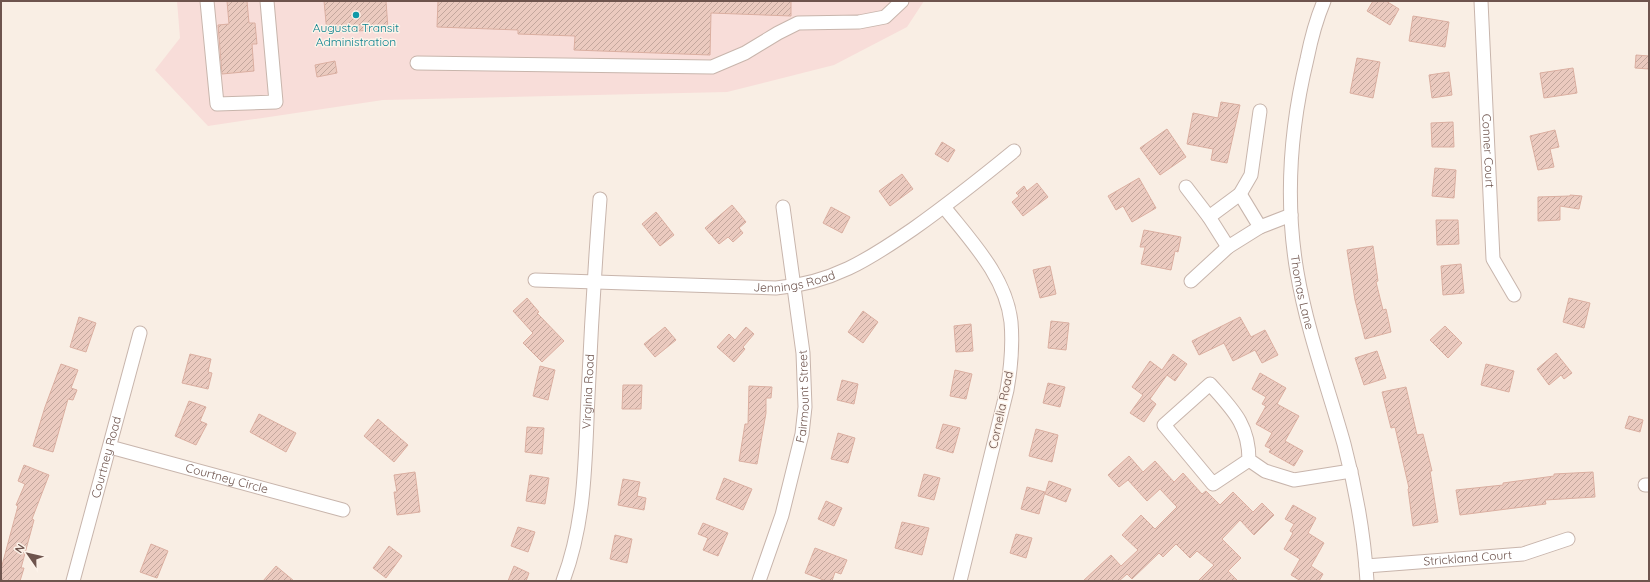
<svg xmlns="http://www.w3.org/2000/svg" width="1650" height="582" viewBox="0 0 1650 582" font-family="Quicksand,sans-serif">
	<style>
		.commercial { fill: #f8ddd9 }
		.building { fill: url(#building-hatch); stroke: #dbafa1 }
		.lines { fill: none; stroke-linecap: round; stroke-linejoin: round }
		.minor-casing { stroke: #c8b5ac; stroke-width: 15 }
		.minor { stroke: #fff; stroke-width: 13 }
		.culture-dot { fill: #0f9aa8; stroke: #fcf2e9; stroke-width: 1.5 }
		.labels { text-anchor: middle; stroke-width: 3; stroke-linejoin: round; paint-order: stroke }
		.culture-label { font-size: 12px; fill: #0d838f; stroke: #fcf2e9 }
		.street-label { font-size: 12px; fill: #6e544d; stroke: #fcf2e9 }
	</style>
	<defs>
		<pattern id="building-hatch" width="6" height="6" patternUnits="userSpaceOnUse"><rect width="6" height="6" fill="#ebcabf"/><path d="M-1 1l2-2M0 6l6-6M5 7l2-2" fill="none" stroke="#c3a79d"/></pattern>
	</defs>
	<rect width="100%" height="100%" fill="#f9eee4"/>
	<!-- commercial -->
	<path class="commercial" d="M177 1H924L907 27 834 65 727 92 383 100 208 126 155 70 180 38Z"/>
	<!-- building -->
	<path class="building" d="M227 1H247L249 23H255L257 44H252L254 71 222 74 218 25 229 24Z
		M324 1H386L388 29 327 33Z
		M438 1H791V16L711 13 710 55 574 50 575 36 518 34V30L437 27Z
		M1373 1H1386L1399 9 1390 25 1367 11Z
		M1413 16 1449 22 1445 47 1409 41Z
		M1636 55 1649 56V69L1635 68Z
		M1357 58 1380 62 1373 98 1350 93Z
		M335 61 337 73 317 77 315 65Z
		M1573 68 1577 93 1544 98 1540 73Z
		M1449 72 1452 95 1432 98 1429 75Z
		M1221 102 1240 105 1227 163 1211 160 1213 149 1187 144 1193 113 1218 118Z
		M1453 122 1454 147H1432L1431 123Z
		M1167 129 1186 157 1160 175 1140 148Z
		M1555 130 1559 147 1550 149 1554 167 1538 170 1530 136Z
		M942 142 955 150 948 162 935 154Z
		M1435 168 1456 170 1454 198 1432 196Z
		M902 174 913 189 890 206 879 191Z
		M1139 178 1156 208 1132 222 1123 206 1116 210 1108 196Z
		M1037 183 1048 197 1023 216 1012 202 1019 196 1016 193 1024 186 1027 191Z
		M1570 195 1582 196 1579 209 1560 206V220L1538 221V197L1570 196Z
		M732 205 746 222 739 228 743 233 733 242 728 237 719 244 705 228Z
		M831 207 850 217 842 233 823 223Z
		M656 212 674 235 660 246 642 224Z
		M1436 220H1458L1459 244 1437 245Z
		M1144 230 1181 237 1178 252 1175 251 1171 270 1141 264 1145 247H1140Z
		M1373 246 1378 281 1376 282 1383 310 1386 309 1391 332 1365 339 1355 300 1347 250Z
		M1461 264 1464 293 1443 295 1441 266Z
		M1050 266 1056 294 1040 298 1033 270Z
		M527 298 539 312 537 313 564 341 542 362 523 343 533 333 513 311Z
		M1569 298 1590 303 1584 328 1563 322Z
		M863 311 878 322 863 343 848 332Z
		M79 317 96 323 86 352 70 347Z
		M1240 317 1251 337 1265 330 1278 355 1262 363 1255 350 1233 361 1224 343 1199 355 1192 341Z
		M1051 321 1069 323 1066 350 1048 348Z
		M971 324 973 351 956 352 954 326Z
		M1445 326 1462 343 1448 358 1430 340Z
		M665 327 676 340 655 357 644 344Z
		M746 327 754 334 743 347 745 349 734 362 717 347 729 334 735 340Z
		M1377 351 1386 378 1364 385 1355 358Z
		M1556 353 1572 373 1564 379 1561 375 1549 385 1537 369Z
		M190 354 211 359 208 372 212 373 208 389 182 383Z
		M1173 354 1187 364 1175 381 1167 375 1150 399 1156 404 1144 422 1130 413 1143 395 1132 387 1150 361 1162 370Z
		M61 364 78 370 71 388 77 390 73 400 68 399 53 452 33 446 45 407Z
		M1486 364 1514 371 1509 392 1481 385Z
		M540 366 555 370 548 400 533 396Z
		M955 370 972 374 966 399 950 396Z
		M1260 373 1286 388 1277 404 1299 416 1285 441 1303 451 1294 466 1269 452 1271 449 1265 446 1272 433 1256 424 1266 406 1262 404 1266 397 1252 389Z
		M842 380 858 384 854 404 837 400Z
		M1048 383 1065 387 1060 407 1043 403Z
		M623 385H642L641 409H622Z
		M749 386 772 387 771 398H766V413L757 464 739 461 745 424H748Z
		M1406 387 1417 435 1423 434 1432 471H1430L1438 522 1413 526 1408 489 1409 488 1395 427 1391 428 1382 392Z
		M189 401 206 407 200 421 207 424 196 445 175 436Z
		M259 414 296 433 286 452 250 432Z
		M1629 416 1643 420 1640 432 1625 428Z
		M378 419 408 445 394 462 364 436Z
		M943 424 960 428 953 453 936 448Z
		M527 427 544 428 542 454 525 452Z
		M1036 429 1058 435 1052 462 1029 456Z
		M838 433 855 438 848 463 831 459Z
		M1129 456 1143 472 1155 461 1174 482 1183 473 1202 494 1206 491 1220 505 1233 492 1253 512 1262 503 1274 515 1254 535 1240 520 1222 539 1241 558 1228 571 1238 581H1198L1214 565 1197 551 1190 558 1176 544 1163 557 1159 553 1132 579 1127 574 1119 581H1083L1111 555 1121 566 1138 550 1122 535 1141 515 1155 529 1177 507 1160 489 1147 501 1128 480 1119 487 1108 475Z
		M24 465 49 475 32 519 34 520 21 568H24L20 581H1V569L18 506 16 505 25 484 18 481Z
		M415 472 420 512 397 515 394 492H397L394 475Z
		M1593 472 1595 497 1545 500 1546 504 1460 515 1456 490 1503 485V483L1554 476V474Z
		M924 474 940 478 934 500 918 496Z
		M530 475 549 478 545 504 526 501Z
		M724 478 752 489 743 510 716 499Z
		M623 479 640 482 637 496 646 498 644 510 618 505Z
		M1049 481 1071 489 1066 502 1045 494Z
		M1027 487 1045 492 1039 514 1021 509Z
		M826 501 842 508 834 526 818 519Z
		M1293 505 1316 518 1308 533 1324 543 1311 566 1323 574 1319 581H1301L1291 575 1300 559 1284 549 1293 533 1290 531 1294 524 1285 519Z
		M902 522 929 528 922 555 895 548Z
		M703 523 728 533 718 556 703 550 708 538 698 534Z
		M518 527 535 532 528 552 511 546Z
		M1016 534 1032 538 1026 558 1010 553Z
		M615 535 632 539 627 563 610 559Z
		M151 544 168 551 157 578 140 572Z
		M389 546 402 556 386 578 373 568Z
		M815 548 847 560 841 574 835 572 832 581H826L805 573Z
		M276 566 294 581H263Z
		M514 566 529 573 526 581H508Z"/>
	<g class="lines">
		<defs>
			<g id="minor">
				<path d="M207 1 217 104 276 102 267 1"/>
				<path id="s1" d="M1324 1C1316 20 1311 39 1307 59 1290 129 1285 201 1297 272 1307 331 1328 387 1344 444 1356 489 1364 535 1367 581"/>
				<path id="s2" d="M1481 1 1493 259 1514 295"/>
				<path d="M417 63 712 67 745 53 778 33 798 23 859 22 885 17 902 1"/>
				<path d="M1186 187 1209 217 1228 247"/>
				<path d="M1240 194 1260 227"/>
				<path d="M944 207C971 241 1006 277 1011 322 1013 345 1011 367 1007 390L960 581"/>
				<path d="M1209 217 1240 194 1251 175 1260 111"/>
				<path id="s3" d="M535 280 776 288C832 283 868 260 913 229 948 204 981 178 1014 151"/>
				<path d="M1191 281 1228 247 1260 227 1291 215"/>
				<path id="s4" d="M110 447 343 510"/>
				<path d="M1249 460 1213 484 1164 425 1210 384C1232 409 1249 424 1249 460L1265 471 1294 480 1351 471"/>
				<path d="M1645 485H1649"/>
				<path id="s5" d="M1366 566 1523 554 1568 539"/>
				<path id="s6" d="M73 581 140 333"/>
				<path id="s7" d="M563 581C586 520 585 459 588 396 591 330 595 264 600 199"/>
				<path id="s8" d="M759 581 782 515 802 434 805 407 803 353 783 207"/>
			</g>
		</defs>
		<!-- minor casing -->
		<use href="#minor" class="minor-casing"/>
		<!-- minor -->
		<use href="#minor" class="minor"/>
	</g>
	<!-- markers -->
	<circle class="culture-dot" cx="356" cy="15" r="4"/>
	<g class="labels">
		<!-- culture labels -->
		<g class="culture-label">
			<text x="356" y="32">Augusta Transit<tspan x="356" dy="14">Administration</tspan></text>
		</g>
		<!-- street labels -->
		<g class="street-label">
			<text dy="4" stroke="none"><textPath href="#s2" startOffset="150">Conner Court</textPath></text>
			<text dy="4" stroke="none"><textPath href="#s3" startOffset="260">Jennings Road</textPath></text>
			<text dy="4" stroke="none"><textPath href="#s1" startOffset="296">Thomas Lane</textPath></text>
			<text dy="4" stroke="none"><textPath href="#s7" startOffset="192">Virginia Road</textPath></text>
			<text dy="4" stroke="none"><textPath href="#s8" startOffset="191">Fairmount Street</textPath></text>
			<text transform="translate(1001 410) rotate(-78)" y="4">Cornelia Road</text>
			<text dy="4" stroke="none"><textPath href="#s6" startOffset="128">Courtney Road</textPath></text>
			<text dy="4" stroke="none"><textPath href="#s4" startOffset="121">Courtney Circle</textPath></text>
			<text dy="4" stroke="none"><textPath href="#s5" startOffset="102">Strickland Court</textPath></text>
		</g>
	</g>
	<!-- border -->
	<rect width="1650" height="582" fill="none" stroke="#6e544d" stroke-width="4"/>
	<!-- north arrow -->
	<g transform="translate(28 554) rotate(304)" stroke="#fcf2e9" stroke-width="3" paint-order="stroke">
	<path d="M0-3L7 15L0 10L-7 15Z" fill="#6e544d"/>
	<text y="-6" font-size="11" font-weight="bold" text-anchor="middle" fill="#6e544d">N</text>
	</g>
</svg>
